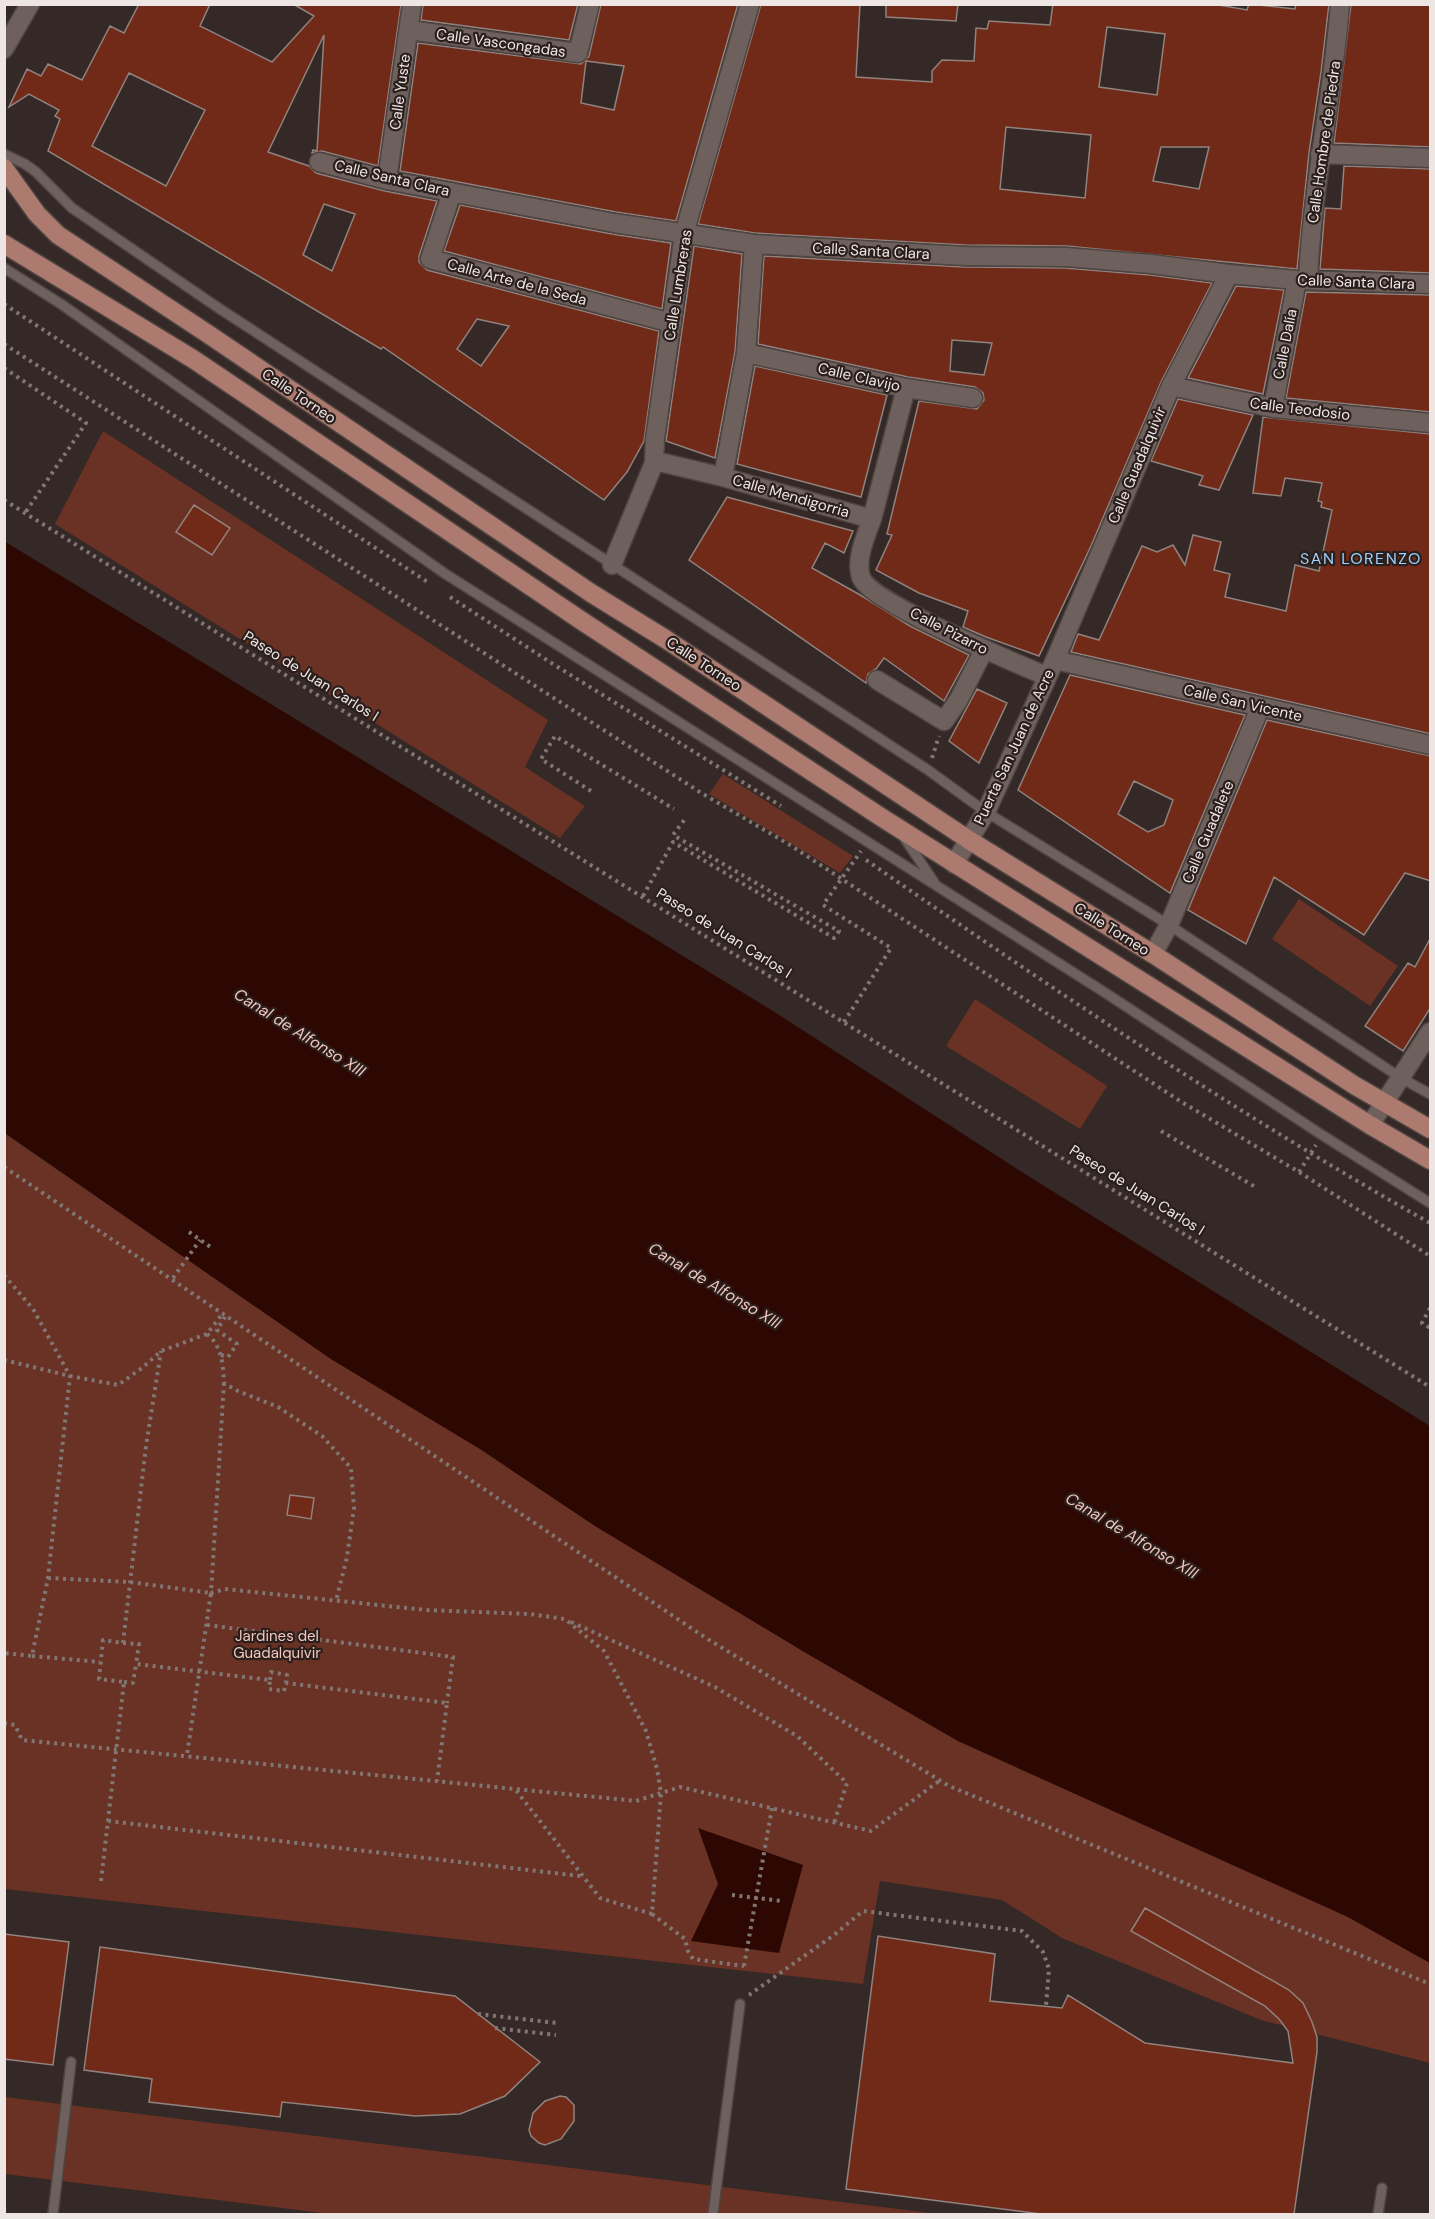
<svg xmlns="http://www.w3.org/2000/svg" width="1435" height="2219" viewBox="0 0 1435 2219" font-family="'DM Sans',sans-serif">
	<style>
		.green { fill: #6a3224 }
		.water { fill: #2d0802 }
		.building { fill: #712a17; stroke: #90827e; stroke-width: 1.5; fill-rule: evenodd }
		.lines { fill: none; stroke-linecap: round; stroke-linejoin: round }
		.lane-casing { stroke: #4e4442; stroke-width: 12 }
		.street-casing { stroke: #4e4442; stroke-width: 21 }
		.primary-casing { stroke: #4e4442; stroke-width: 21 }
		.path { stroke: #807674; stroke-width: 4; stroke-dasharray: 3 4.5; stroke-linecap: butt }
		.lane { stroke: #6e605d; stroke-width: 9 }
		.street { stroke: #6e605d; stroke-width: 18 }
		.primary { stroke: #ac7a6e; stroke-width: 18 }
		.path-bridge { stroke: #807674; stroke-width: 4; stroke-dasharray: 3 4.5; stroke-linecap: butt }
		.labels { text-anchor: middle; stroke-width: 4.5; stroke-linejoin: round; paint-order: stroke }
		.street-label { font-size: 15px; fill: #eee6e4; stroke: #2a1f1c }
		.park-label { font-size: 15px; fill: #f4c7bb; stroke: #2a1f1c }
		.neighbourhood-label { font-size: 16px; letter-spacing: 1.5px; fill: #9ed0fb; stroke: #2a1f1c }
		.water-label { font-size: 16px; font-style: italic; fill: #f2c5b9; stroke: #2a1f1c }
	</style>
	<rect width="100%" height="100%" fill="#342926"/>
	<!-- green -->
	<path class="green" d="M103 431 548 720 525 767 585 806 560 838 55 524Z
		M723 774 853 856 840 873 709 794Z
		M1299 899 1398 966 1370 1006 1272 939Z
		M975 999 1107 1086 1080 1129 946 1046Z
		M4 1133 331 1359 480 1449 595 1526 806 1653 958 1741 1348 1917 1430 1963V2063L1261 2020 1062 1938 1002 1900 880 1881 863 1984 5 1889Z
		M5 2097 938 2214H331L5 2174Z"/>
	<!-- water -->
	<path class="water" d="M4 541 773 1011 1025 1174 1430 1426V1963L1348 1917 958 1741 806 1653 595 1526 480 1449 331 1359 5 1133Z
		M698 1828 803 1865 779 1953 691 1941 718 1884Z"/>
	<!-- building -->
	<path class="building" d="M139 4H210L200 26 272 62 314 16 293 4 401 5 378 166 322 151 312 153 313 150 317 151 324 35 268 152 309 166 316 173 385 191 437 201 419 256V262L427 270 659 331 644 441 627 472 604 500 383 347 381 349 48 151 60 119 55 116 59 110 29 94 9 107 27 69 41 76 48 64 82 80 110 26 124 33ZM129 73 205 110 166 186 92 146ZM324 204 355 214 332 271 303 255ZM477 319 509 326 481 366 457 349Z
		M423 4H578L569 40 421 20Z
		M601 4H738L676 221 616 212 400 171 418 43 581 64 589 56ZM586 61 624 66 614 110 581 103Z
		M761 4H860L856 77 932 82V71L942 60 974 61 976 28 987 29 989 21 1050 25 1053 4H1213L1247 10 1249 4 1295 9 1296 4H1329L1321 72 1309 153 1297 269 1067 246 965 245 755 233 698 224ZM1107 27 1165 34 1157 95 1099 87ZM1006 127 1091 135 1085 198 1000 189ZM1161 147H1209L1199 189 1153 181Z
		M886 4H958L956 21 886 17Z
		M1351 4H1431V147L1334 143Z
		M1344 166 1431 169V273L1320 269 1325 208 1341 209Z
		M460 205 612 234 671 243 662 309 444 251Z
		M694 246 742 254 735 352 715 458 666 441Z
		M764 256 964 267 1065 268 1150 275 1212 283 1161 382 1091 546 1039 656 986 637 963 627 968 611 919 593 876 570 892 535 887 534 919 401 977 409 984 400 983 393 975 387 908 377 758 344ZM952 340 992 343 984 375 950 371Z
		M1236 286 1284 290 1263 394 1188 378Z
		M1306 292 1431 295V412L1286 398Z
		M755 366 887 395 861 497 737 464Z
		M1178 399 1253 415 1219 490 1199 485 1203 476 1151 461Z
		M1263 417 1431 434V734L1071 652 1078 634 1099 640 1142 546 1157 552 1173 545 1185 565 1193 535 1221 542 1214 570 1230 574 1225 597 1286 611 1295 565 1319 571 1332 510 1321 507 1322 502 1318 501 1322 483 1285 478 1281 496 1253 493Z
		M727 497 853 531 844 553 825 543 812 568 862 596 910 626 969 655 944 701 884 658 876 669 868 674 866 683 689 560Z
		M194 505 230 528 212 555 176 532Z
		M1070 675 1245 715 1170 893 1018 790ZM1134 781 1173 800 1164 825 1148 832 1118 814Z
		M977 689 1007 703 979 763 949 741Z
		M1267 720 1431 756V881L1405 873 1364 935 1274 877 1246 944 1188 910Z
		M1431 937V1007L1403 1051 1365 1026 1408 963 1415 967Z
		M290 1495 314 1498 311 1519 287 1515Z
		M1145 1908 1289 1990 1303 2003 1312 2022 1317 2037V2052L1294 2214H1041L846 2189 878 1936 995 1954 990 2001 1062 2008 1068 1995 1145 2043 1293 2063 1288 2031 1279 2019 1265 2006 1131 1931Z
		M4 1934 69 1942 53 2065 4 2059Z
		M100 1947 455 1996 540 2062 505 2096 460 2114 415 2116 282 2102 280 2117 149 2102 152 2079 84 2070Z
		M560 2096 566 2097 574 2105V2121L561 2139 545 2145 539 2143 531 2136 529 2130 533 2113 545 2101Z"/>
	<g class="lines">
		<defs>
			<path id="lane" d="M4 154 25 164 36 172 72 208 220 309 928 770 986 812 1169 925 1401 1078 1430 1094
				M4 268 61 304 444 573 1104 992 1322 1135 1430 1203
				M903 836 934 882
				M53 2214 71 2062
				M713 2214 740 2004
				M1378 2214 1382 2188"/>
			<path id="street" d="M409 30 578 53 590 4
				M4 49 30 4
				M1320 154 1430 158
				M319 162 387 180 614 223 754 244 965 256 1066 257 1151 264 1229 274 1297 280 1430 284
				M387 180 412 4
				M452 192 430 259 672 323
				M1308 280C1312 188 1333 97 1340 4
				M746 353 906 388 973 398
				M1171 386 1273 408 1430 423
				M1273 408 1297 280
				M654 463H664L723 477 872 519C866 535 855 560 861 577 869 602 1016 663 1046 676
				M723 477 746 353 754 244
				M872 519 906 388
				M612 565 654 463 655 439 684 234 750 4
				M1055 660 1430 745
				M877 680 944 721 958 701 984 650
				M954 864 986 812 1055 660 1171 386 1229 274
				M1153 954 1169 925 1260 708
				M1370 1125 1430 1032"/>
			<path id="primary" d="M4 168 37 214 58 235 205 332 591 593 667 640 969 840 1153 954 1354 1085 1430 1129
				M4 244 193 359 582 621 884 819 1370 1125 1430 1160"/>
		</defs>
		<!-- lane casing -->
		<use href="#lane" class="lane-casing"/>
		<!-- street casing -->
		<use href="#street" class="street-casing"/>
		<!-- primary casing -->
		<use href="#primary" class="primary-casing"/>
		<!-- path -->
		<path class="path" d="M4 304 429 583
			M4 344 703 794 790 845 1180 1101 1299 1172 1430 1256
			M4 368 86 423 25 513
			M4 500 1430 1387
			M450 597 553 664 781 806
			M932 758 939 736
			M591 791 541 759 555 736 674 809
			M866 860C1050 987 1235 1113 1430 1223
			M643 896 673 842 834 938 839 931 673 835 685 819
			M844 1022 891 948 823 905 861 851
			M1161 1131 1257 1188
			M4 1167 706 1638 949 1786 1430 1984
			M1299 1172 1316 1145
			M189 1232 212 1248
			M4 1275 33 1309 70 1376 48 1578 32 1656 4 1653
			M173 1278 200 1240
			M1430 1308 1422 1323 1430 1328
			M207 1334C222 1346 223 1364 224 1383L238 1391 278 1407 322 1436 351 1468 354 1508 347 1557 336 1601
			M221 1355 228 1357 237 1344 217 1330 226 1315
			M4 1360 70 1376 118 1385 142 1368 161 1351 207 1334 223 1313
			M224 1383 211 1593 225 1589 426 1610 530 1614 565 1619 604 1651 646 1731 657 1769 661 1793 652 1914 600 1898 515 1789
			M48 1578 129 1582 211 1593 187 1755
			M571 1622 715 1687 797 1736 847 1783 834 1823
			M207 1625 453 1657 447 1703
			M123 1643 139 1644 136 1664
			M32 1656 100 1662
			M270 1680 271 1672 287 1675 286 1683
			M124 1682 133 1683 136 1664 270 1680 269 1689 284 1691 286 1683 447 1703 437 1781
			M4 1723 15 1725 22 1740 636 1801 680 1787 871 1831 939 1781
			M108 1821 580 1876
			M101 1881 124 1682 99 1679 103 1640 123 1643 146 1446 161 1351
			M732 1895 782 1901
			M652 1914 685 1939 688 1951 693 1959 744 1966
			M749 1995 834 1935 863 1911 1022 1931 1043 1952 1049 1969 1046 2006
			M478 2014 557 2023
			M495 2028 556 2035"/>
		<!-- lane -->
		<use href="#lane" class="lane"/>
		<!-- street -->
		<use href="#street" class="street"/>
		<!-- primary -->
		<use href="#primary" class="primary"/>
		<!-- path-bridge -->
		<path class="path-bridge" d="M744 1966 772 1808"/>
	</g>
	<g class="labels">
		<!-- street labels -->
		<g class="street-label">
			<text transform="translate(501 43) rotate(8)" y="5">Calle Vascongadas</text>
			<text transform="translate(400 92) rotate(-82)" y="5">Calle Yuste</text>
			<text transform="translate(1324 142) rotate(-82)" y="5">Calle Hombre de Piedra</text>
			<text transform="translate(392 178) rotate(13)" y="5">Calle Santa Clara</text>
			<text transform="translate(871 251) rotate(3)" y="5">Calle Santa Clara</text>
			<text transform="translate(517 282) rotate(15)" y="5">Calle Arte de la Seda</text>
			<text transform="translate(1356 282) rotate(2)" y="5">Calle Santa Clara</text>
			<text transform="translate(678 285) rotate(-81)" y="5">Calle Lumbreras</text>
			<text transform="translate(1285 344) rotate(-79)" y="5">Calle Dalía</text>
			<text transform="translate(859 377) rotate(13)" y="5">Calle Clavijo</text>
			<text transform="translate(299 396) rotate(34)" y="5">Calle Torneo</text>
			<text transform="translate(1300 409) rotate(7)" y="5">Calle Teodosio</text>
			<text transform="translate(1137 465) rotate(-67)" y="5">Calle Guadalquivir</text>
			<text transform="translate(791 496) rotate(16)" y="5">Calle Mendigorria</text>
			<text transform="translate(949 631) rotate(27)" y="5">Calle Pizarro</text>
			<text transform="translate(704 664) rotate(33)" y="5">Calle Torneo</text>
			<text transform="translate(311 676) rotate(32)" y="5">Paseo de Juan Carlos I</text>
			<text transform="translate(1243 703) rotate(13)" y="5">Calle San Vicente</text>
			<text transform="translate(1014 747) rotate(-65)" y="5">Puerta San Juan de Acre</text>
			<text transform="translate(1208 832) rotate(-67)" y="5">Calle Guadalete</text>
			<text transform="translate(1112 929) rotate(32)" y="5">Calle Torneo</text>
			<text transform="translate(724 933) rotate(32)" y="5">Paseo de Juan Carlos I</text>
			<text transform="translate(1137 1190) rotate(32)" y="5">Paseo de Juan Carlos I</text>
		</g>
		<!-- park labels -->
		<g class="park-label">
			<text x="277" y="1641">Jardines del<tspan x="277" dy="17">Guadalquivir</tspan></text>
		</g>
		<!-- neighbourhood labels -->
		<g class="neighbourhood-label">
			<text x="1361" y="564">SAN LORENZO</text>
		</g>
		<!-- water labels -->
		<g class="water-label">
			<text transform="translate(300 1032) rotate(32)" y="6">Canal de Alfonso XIII</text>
			<text transform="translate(715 1285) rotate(31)" y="6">Canal de Alfonso XIII</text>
			<text transform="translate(1132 1535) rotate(31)" y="6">Canal de Alfonso XIII</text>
		</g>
	</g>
	<!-- border -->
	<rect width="1435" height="2219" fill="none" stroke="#eee6e4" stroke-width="12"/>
</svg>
